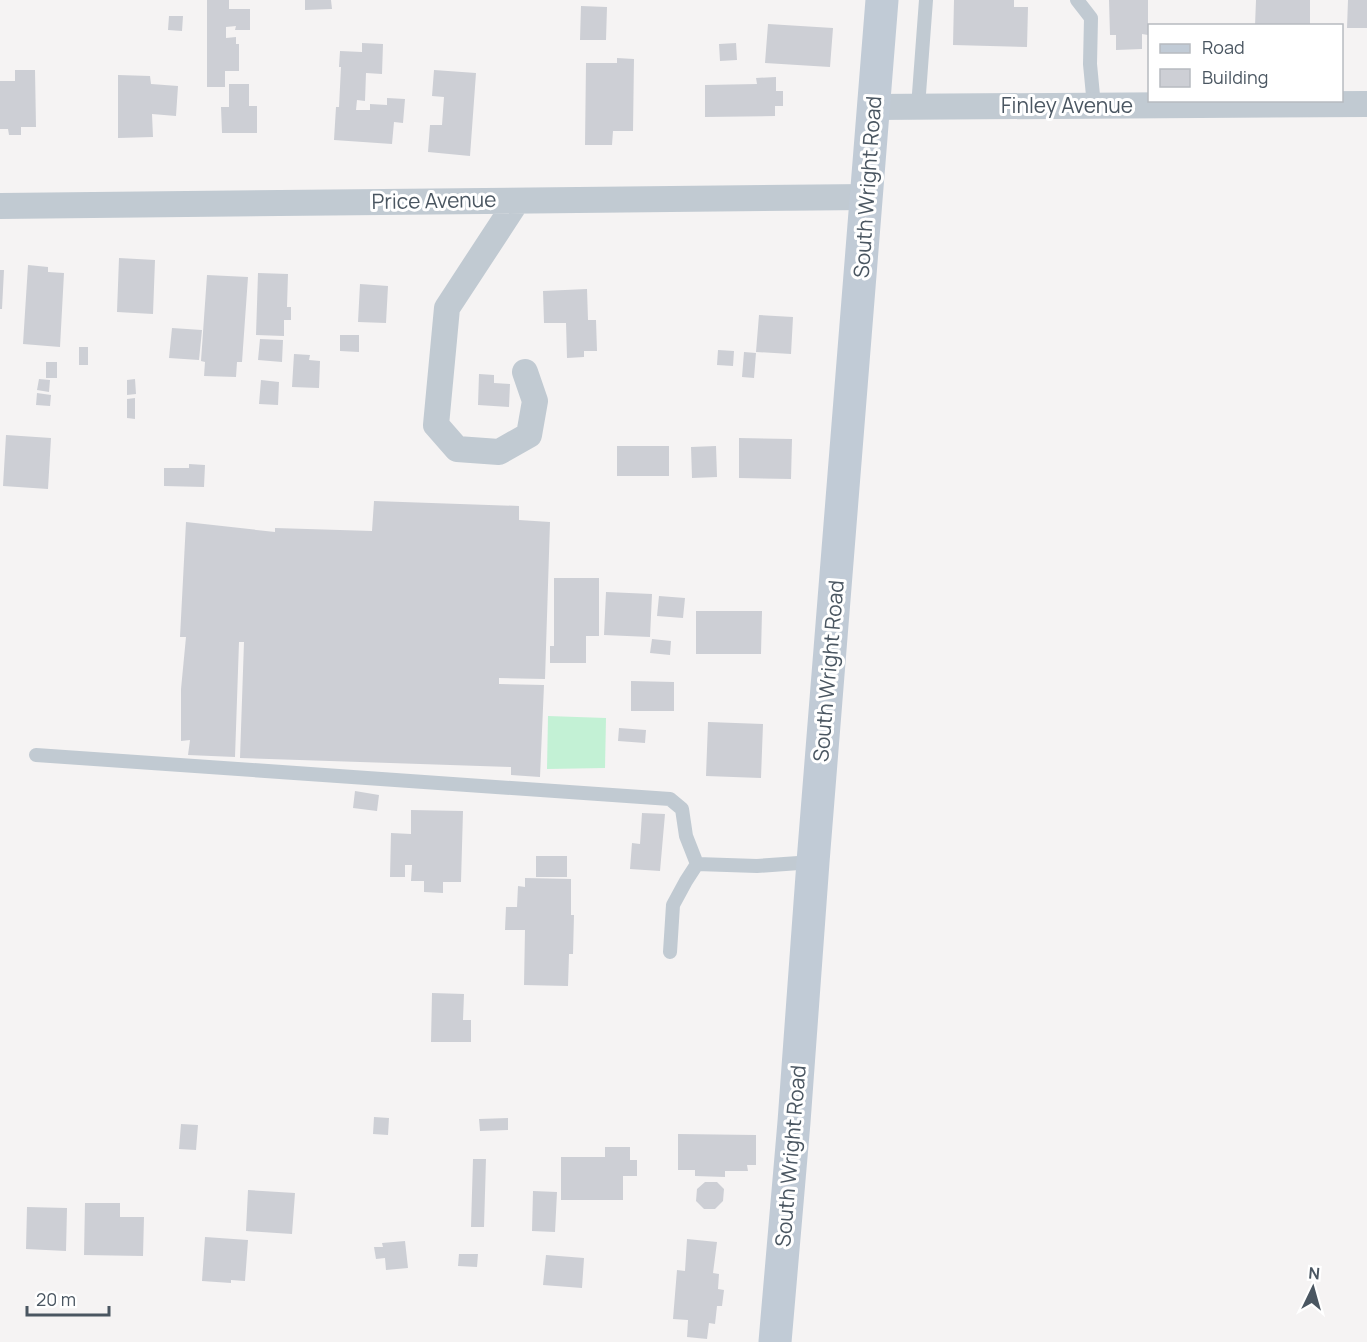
<svg xmlns="http://www.w3.org/2000/svg" width="1367" height="1342" viewBox="0 0 1367 1342" font-family="Manrope,sans-serif">
	<style>
		.green { fill: #c3f1d5 }
		.building { fill: #cdcfd5 }
		.lines { fill: none; stroke-linecap: round; stroke-linejoin: round }
		.service { stroke: #c1cad2; stroke-width: 14 }
		.minor { stroke: #c1cad2; stroke-width: 26 }
		.secondary { stroke: #c1cbd6; stroke-width: 33 }
		.labels { text-anchor: middle; stroke-width: 6; stroke-linejoin: round; paint-order: stroke }
		.street-label { font-size: 21px; fill: #4a5661; stroke: #fff }
	</style>
	<rect width="100%" height="100%" fill="#f5f3f3"/>
	<!-- green -->
	<path class="green" d="M548 716 606 718 605 768 547 769Z"/>
	<!-- building -->
	<path class="building" d="M207 0H229V9H250V30H235L236 26 226 27V38L236 37V44H239V71H225V87H207Z
		M305 0H331L332 9 305 10Z
		M954 0H1014V7H1028L1027 47 953 45Z
		M1109 0H1148V35L1142 34V49L1116 50V35H1110Z
		M1256 0H1310V26H1255Z
		M1348 0H1367V28H1347Z
		M581 6 607 7 606 40H580Z
		M169 16H183L182 31 168 30Z
		M768 24 833 28 830 67 765 63Z
		M362 43 383 44 382 74 366 73 365 101 357 100 356 110H370V104L387 105V98L405 99 403 123 394 122 392 144 334 140 336 107H339L341 67H339L340 51 362 52Z
		M736 43 737 60 720 61 719 44Z
		M617 58 634 59 633 131H613L612 145H585L586 63H617Z
		M15 70H35L36 127H21V135H9L8 129H0V81H15Z
		M434 70 476 73 470 156 428 152 430 125H442L444 97 432 96Z
		M118 75 150 76 151 84 178 86 176 116 152 114 153 137 118 138Z
		M776 77V91H783V106H775V116L705 117V85L757 84 756 78Z
		M229 84H249V106H257V133H222L221 107H229Z
		M119 258 155 260 153 314 117 312Z
		M28 265 48 267V272L64 273 60 347 23 344Z
		M0 270H4L2 309H0Z
		M258 273 288 274 287 307H291V320H284V336L256 335Z
		M207 275 248 277 242 362H237L236 377 204 376 205 362 201 361Z
		M360 284 388 286 386 323 358 322Z
		M587 289 588 320H596L597 351H584V357L567 358 566 323H544L543 291Z
		M759 315 793 317 791 354 756 352Z
		M172 328 202 330 199 360 169 358Z
		M340 335H359V352L340 351Z
		M260 339 283 340 282 362 258 360Z
		M79 347H88V365H79Z
		M718 350 734 351 733 366 717 365Z
		M744 352 756 353 754 378 742 377Z
		M294 354 310 355 309 360 320 361 319 388 292 387Z
		M46 362H57V378H46Z
		M479 374 494 375V383L510 384 509 407 478 405Z
		M39 379 50 380 49 392 37 390Z
		M135 379 136 394 127 395V380Z
		M261 380 279 382 278 405 259 404Z
		M37 393 51 395 50 406 36 405Z
		M135 398V419L127 418V399Z
		M6 435 51 438 48 489 3 486Z
		M739 438 792 439 791 479 739 478Z
		M617 446H669V476H617Z
		M716 446 717 477 692 478 691 447Z
		M189 464 205 465 204 487 164 486V468H189Z
		M374 501 519 506V520L550 522 545 679 499 678V684L544 685 540 777 511 775V767L240 758 244 642H239L235 757 188 755 190 740 181 741V689L186 637H180L186 522 275 532V528L372 531Z
		M554 578H599V636H586V663H550V646H554Z
		M606 592 652 594 650 637 604 635Z
		M659 596 685 598 683 618 657 616Z
		M696 611H762L761 654H696Z
		M652 639 671 641 670 655 650 653Z
		M631 681 674 682V711H631Z
		M708 722 763 724 761 778 706 776Z
		M619 728 646 730 645 743 618 741Z
		M355 791 379 795 377 811 353 808Z
		M411 810 463 811 461 882H443V893L424 892V881H411L412 865H405V877H390L391 833 411 834Z
		M642 813 665 814 660 871 630 869 632 843 640 844Z
		M536 856H567V877H536Z
		M525 878 571 879V915H574L573 954H569L568 986 524 985 525 930H505L506 907H517L518 886 525 887Z
		M432 993 464 994 463 1020H471V1042H431Z
		M374 1117 389 1118 388 1135 373 1134Z
		M508 1118V1130L480 1131 479 1119Z
		M181 1124 198 1125 196 1150 179 1149Z
		M678 1134 756 1135V1165H747L748 1171H725V1177L695 1176V1170H678Z
		M605 1147H630V1160H637V1176H623V1200H561V1157H605Z
		M473 1159H486L484 1227H471Z
		M705 1182H717L724 1189 723 1201 715 1209H704L696 1201 697 1189Z
		M248 1190 295 1193 292 1234 246 1231Z
		M533 1191 557 1192 555 1232 532 1231Z
		M85 1203H120V1217H144L143 1256 84 1255Z
		M27 1207 67 1208 66 1251 26 1249Z
		M205 1237 248 1240 245 1281 231 1280V1283L202 1281Z
		M687 1239 717 1242 713 1273 719 1274 718 1289 724 1290 722 1306H717L715 1324 709 1323 707 1339 687 1337 688 1320 673 1319 677 1270 685 1271Z
		M405 1241 408 1268 386 1270 385 1258 376 1259 374 1247H383L382 1243Z
		M459 1254H478L477 1267 458 1266Z
		M546 1255 584 1258 582 1288 543 1285Z"/>
	<g class="lines">
		<!-- service -->
		<path class="service" d="M1077 0 1091 18 1090 64 1094 106
			M918 107 926 0
			M36 755 670 799 682 809 686 836 697 864 757 866 813 862
			M670 952 673 905 686 881 697 864"/>
		<!-- minor -->
		<path class="minor" d="M874 107 1367 104
			M517 201 447 308 436 425 457 449 499 452 529 435 535 401 525 372
			M0 206 867 197"/>
		<!-- secondary -->
		<path class="secondary" d="M775 1342 794 1122 813 862 882 0"/>
	</g>
	<g class="labels">
		<!-- street labels -->
		<g class="street-label">
			<text x="1067" y="113">Finley Avenue</text>
			<text transform="translate(868 187) rotate(-86)" y="7">South Wright Road</text>
			<text transform="translate(434 201) rotate(-1)" y="7">Price Avenue</text>
			<text transform="translate(829 671) rotate(-85)" y="7">South Wright Road</text>
			<text transform="translate(791 1156) rotate(-85)" y="7">South Wright Road</text>
		</g>
	</g>
	<!-- legend -->
	<rect x="1148" y="24" width="195" height="78" fill="#ffffff" stroke="#b7bbc0" stroke-width="1.5"/>
	<rect x="1160" y="44" width="30" height="9" fill="#c1cbd6" stroke="#b7bbc0" stroke-width="1.5"/>
	<text x="1202" y="54" font-size="18" fill="#4a5661">Road</text>
	<rect x="1160" y="69" width="30" height="18" fill="#cdcfd5" stroke="#b7bbc0" stroke-width="1.5"/>
	<text x="1202" y="84" font-size="18" fill="#4a5661">Building</text>
	<!-- north arrow -->
	<g transform="translate(1313 1288) rotate(5)" stroke="#ffffff" stroke-width="4.5" paint-order="stroke">
	<path d="M0-4.5L10 22L0 15L-10 22Z" fill="#4a5661"/>
	<text y="-9" font-size="16" font-weight="bold" text-anchor="middle" fill="#4a5661">N</text>
	</g>
	<!-- scale -->
	<path d="M27 1306v9h82v-9" fill="none" stroke="#4a5661" stroke-width="3"/>
	<text x="36" y="1306" font-size="18" fill="#4a5661" stroke="#ffffff" stroke-width="4.5" paint-order="stroke">20 m</text>
</svg>
